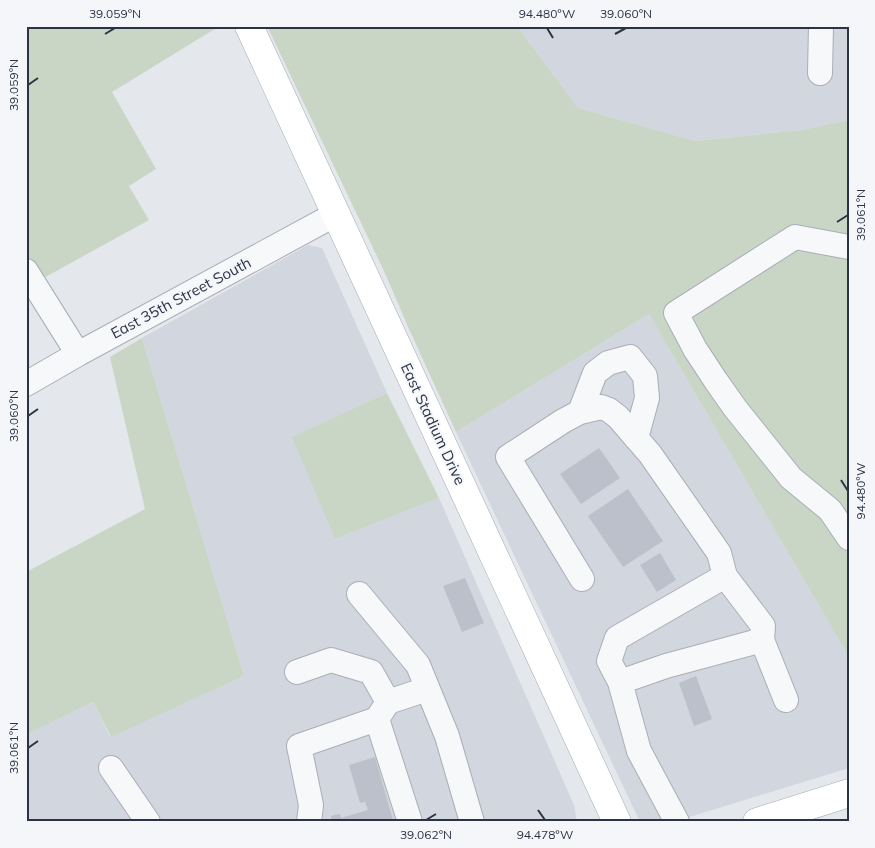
<svg xmlns="http://www.w3.org/2000/svg" width="875" height="848" viewBox="0 0 875 848" font-family="Mulish,sans-serif">
	<style>
		.built { fill: #d2d6de }
		.green { fill: #c9d6c5 }
		.building { fill: #bbc0ca }
		.lines { fill: none; stroke-linecap: round; stroke-linejoin: round }
		.minor-casing { stroke: #a9aeb7; stroke-width: 26 }
		.major-casing { stroke: #a3abb8; stroke-width: 29 }
		.minor { stroke: #f7f8fa; stroke-width: 24 }
		.major { stroke: #fff; stroke-width: 28 }
		.ticks { fill: none; stroke: #2b3445; stroke-width: 2 }
		.labels { text-anchor: middle; stroke-width: 4; stroke-linejoin: round; paint-order: stroke }
		.street-label { font-size: 15px; fill: #2b3445; stroke: #f4f6f9 }
		.neatline { fill: none; stroke: #2b3445; stroke-width: 2 }
		.ticks-label { font-size: 12px; text-anchor: middle; fill: #2b3445 }
	</style>
	<rect width="100%" height="100%" fill="#e4e7ec"/>
	<!-- built -->
	<path class="built" d="M517 26H849V120L802 130 695 141 578 108Z
		M308 245 322 248 387 393 293 437 335 539 439 498 574 805 577 822H26V735L93 702 110 737 244 676 142 338Z
		M649 314 849 657V768L673 822H640L456 432Z"/>
	<!-- green -->
	<path class="green" d="M26 26H217L218 27 112 92 156 169 129 186 149 220 40 280 26 256Z
		M267 26H517L578 108 695 141 802 130 849 120V657L649 314 456 432 409 329 384 271Z
		M142 338 244 676 111 737 93 702 26 735V569L28 571 145 509 110 357Z
		M387 393 439 498 335 539 292 437Z"/>
	<!-- building -->
	<path class="building" d="M599 448 620 478 581 504 560 474Z
		M628 489 663 541 623 567 588 516Z
		M660 553 676 580 657 592 640 565Z
		M465 578 484 623 462 632 443 586Z
		M696 676 712 719 694 726 679 683Z
		M375 757 393 820 387 822H332L331 816 340 814 341 818 368 810 365 802 360 803 349 765Z"/>
	<g class="lines">
		<defs>
			<path id="minor" d="M820 73 821 26
				M849 247 795 237 676 313 695 349 716 381 735 408 791 478 830 510 849 538
				M26 271 78 354
				M26 384 78 354 336 214
				M580 412 595 373 608 363 630 357 645 376 647 398 636 438
				M582 579 508 457 563 421 580 412 601 407 609 410 618 417 650 454 719 553 725 576 617 638 609 661 620 682 639 751 677 822
				M359 594 418 665 447 736 472 822
				M762 640 786 700
				M297 672 331 660 371 672 388 702
				M620 682 666 666 762 640 763 626 725 576
				M377 719 410 822
				M111 768 148 822
				M309 822 311 805 299 746 377 719 388 702 427 689"/>
			<path id="major" d="M249 26 617 822
				M757 822 849 793"/>
		</defs>
		<!-- minor casing -->
		<use href="#minor" class="minor-casing"/>
		<!-- major casing -->
		<use href="#major" class="major-casing"/>
		<!-- minor -->
		<use href="#minor" class="minor"/>
		<!-- major -->
		<use href="#major" class="major"/>
	</g>
	<!-- ticks -->
	<path class="ticks" d="M547 28 553 38M105 34 115 28M615 34 626 28M28 85 38 78M837 222 848 215M28 416 38 409M841 480 848 491M28 748 38 741M538 810 545 820M426 820 436 814"/>
	<g class="labels">
		<!-- street labels -->
		<g class="street-label">
			<text transform="translate(181 298) rotate(-28)" y="5">East 35th Street South</text>
			<text transform="translate(433 424) rotate(65)" y="5">East Stadium Drive</text>
		</g>
	</g>
	<!-- border -->
	<rect width="875" height="848" fill="none" stroke="#f4f6f9" stroke-width="55"/>
	<rect x="28" y="28" width="820" height="792" class="neatline"/>
	<g class="ticks-label">
		<text x="115" y="18">39.059°N</text>
		<text x="547" y="18">94.480°W</text>
		<text x="626" y="18">39.060°N</text>
		<text transform="translate(14 85) rotate(-90)" y="4">39.059°N</text>
		<text transform="translate(861 215) rotate(-90)" y="4">39.061°N</text>
		<text transform="translate(14 416) rotate(-90)" y="4">39.060°N</text>
		<text transform="translate(861 491) rotate(-90)" y="4">94.480°W</text>
		<text transform="translate(14 748) rotate(-90)" y="4">39.061°N</text>
		<text x="426" y="839">39.062°N</text>
		<text x="545" y="839">94.478°W</text>
	</g>
</svg>
